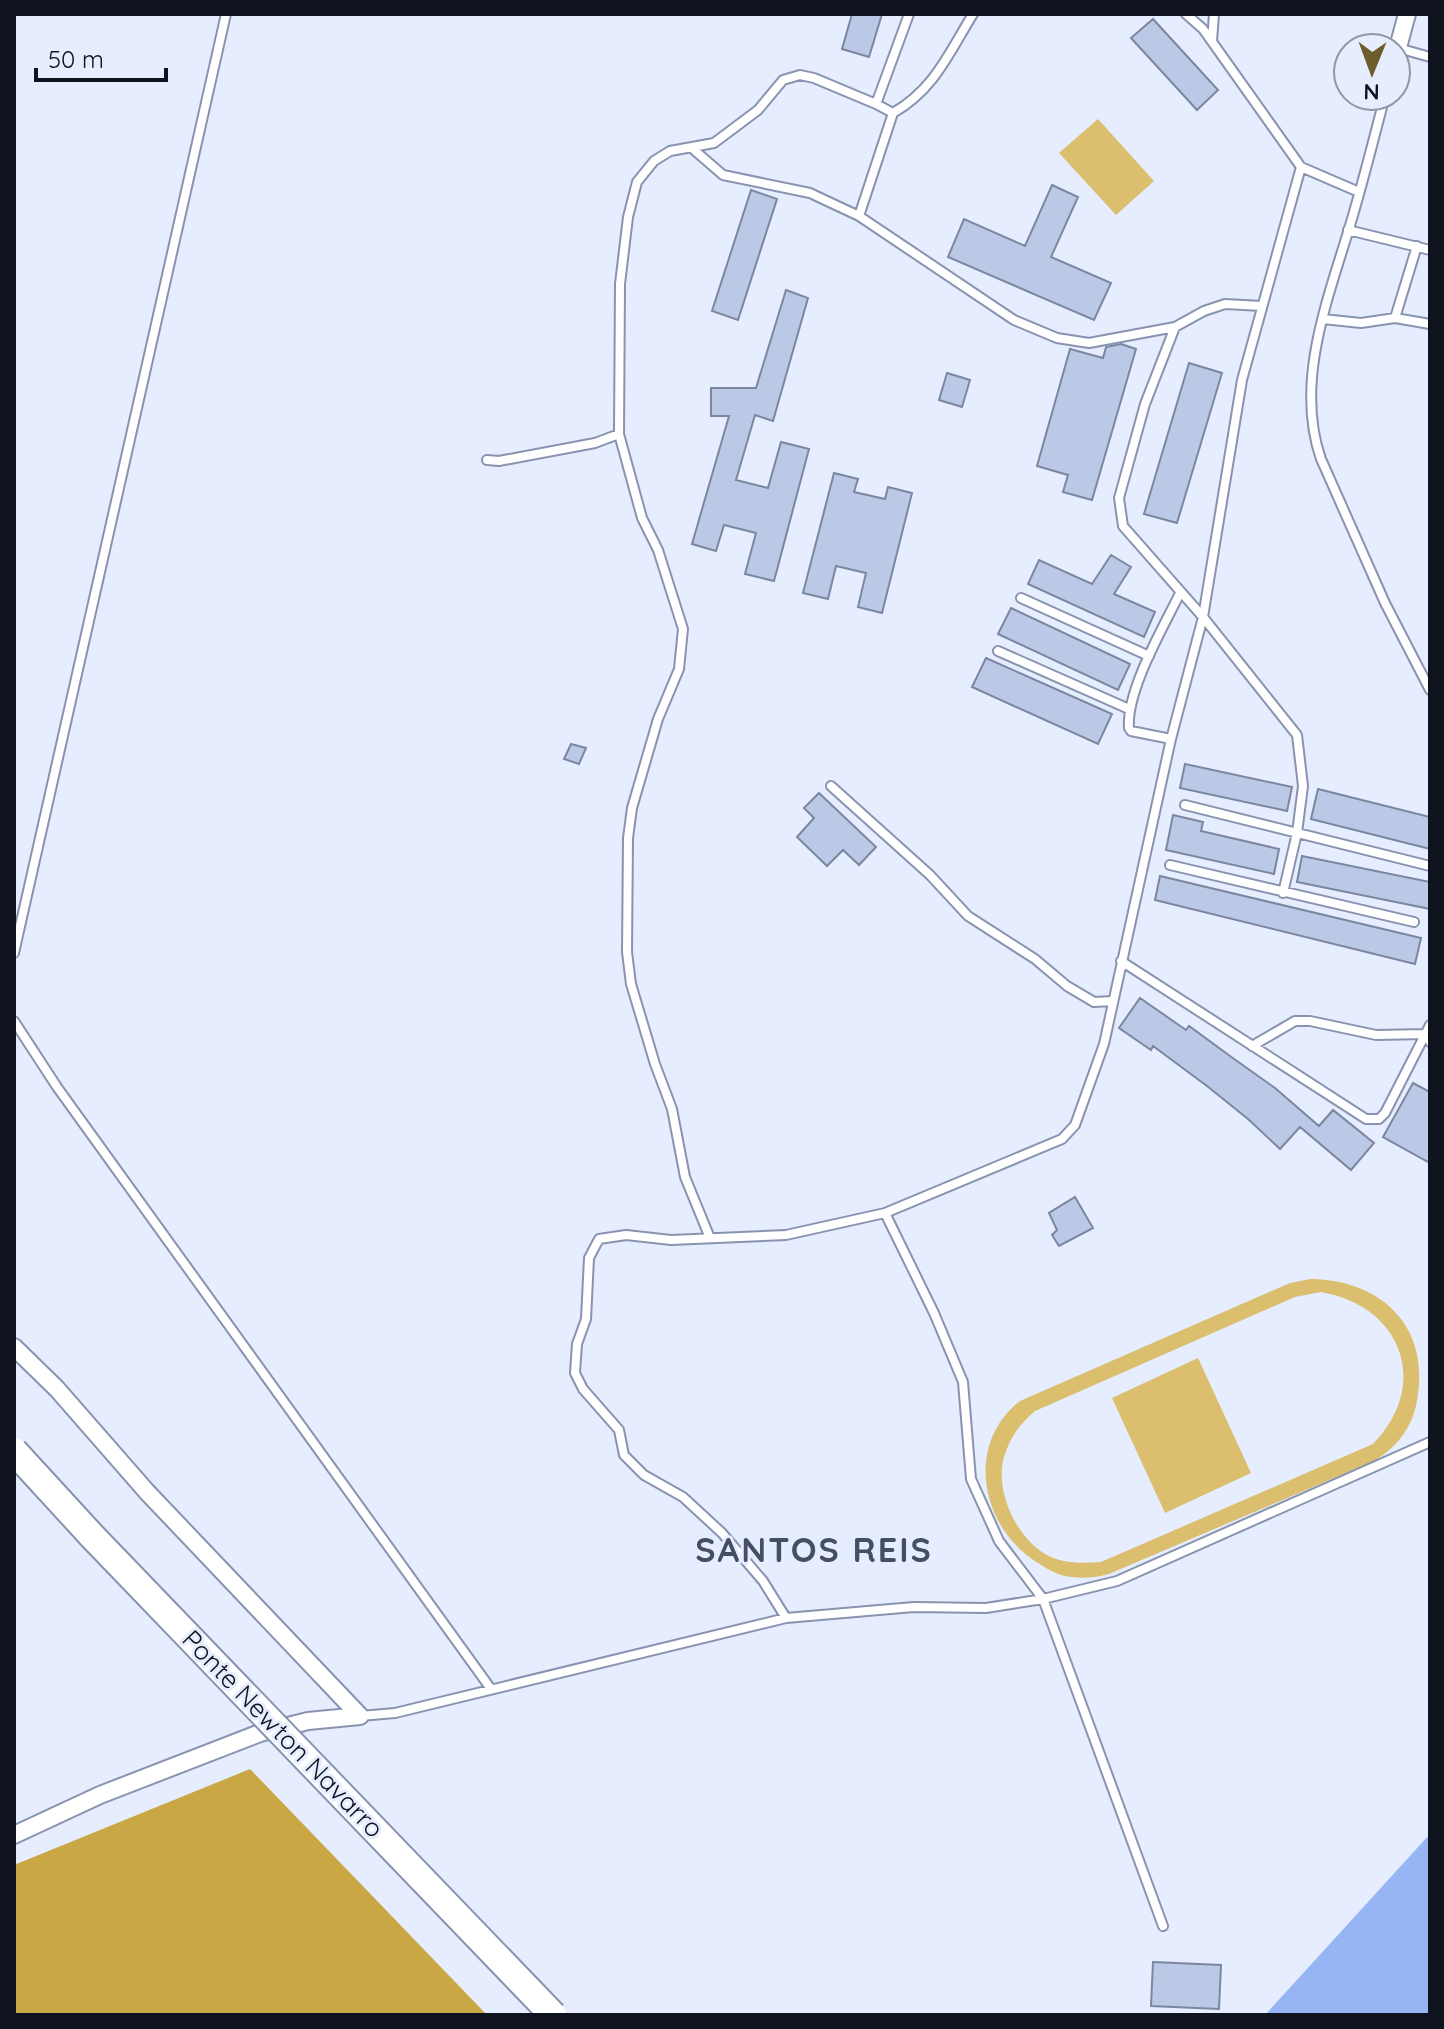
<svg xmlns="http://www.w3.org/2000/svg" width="1444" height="2029" viewBox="0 0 1444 2029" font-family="Quicksand,sans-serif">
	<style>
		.green { fill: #dbbe6e; fill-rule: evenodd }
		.forest { fill: #c9a744 }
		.water { fill: #97b4f4 }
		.building { fill: #bcc9e6; stroke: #7b87a1; stroke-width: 2 }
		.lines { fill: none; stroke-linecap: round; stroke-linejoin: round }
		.service-casing { stroke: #8894af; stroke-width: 12 }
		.minor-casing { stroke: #8894af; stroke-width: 20 }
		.service { stroke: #fff; stroke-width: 8 }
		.minor { stroke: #fff; stroke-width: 16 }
		.primary-bridge-casing { stroke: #8894af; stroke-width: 30; stroke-linecap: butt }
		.primary-bridge { stroke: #fff; stroke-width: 26 }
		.labels { text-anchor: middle; stroke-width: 6; stroke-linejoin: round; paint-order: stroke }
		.street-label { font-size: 26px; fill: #0f131d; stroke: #e5edff }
		.district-label { font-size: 34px; font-weight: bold; letter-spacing: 2px; fill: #444f66; stroke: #e5edff }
	</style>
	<rect width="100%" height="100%" fill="#e5edff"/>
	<!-- green -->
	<path class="green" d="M1098 119 1154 181 1116 215 1059 153Z
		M1310 1279C1372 1279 1423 1317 1419 1383 1418 1404 1413 1424 1399 1440 1393 1448 1384 1454 1376 1460L1109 1574C1097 1577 1085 1579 1072 1577 1059 1576 1049 1570 1038 1563 981 1528 964 1445 1020 1401L1290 1283ZM1321 1292C1402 1306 1431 1384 1373 1444L1101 1562C1084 1563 1067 1564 1051 1557 1018 1542 994 1492 1004 1457 1010 1437 1020 1424 1035 1411L1295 1297Z
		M1198 1358 1251 1473 1165 1513 1112 1398Z"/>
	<!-- forest -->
	<path class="forest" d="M250 1769 487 2015H14V1865Z"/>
	<!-- water -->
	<path class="water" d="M1430 1834V2015H1265Z"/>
	<!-- building -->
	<path class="building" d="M852 14H882L869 57 842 49Z
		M1153 19 1218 90 1197 110 1131 38Z
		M1052 185 1078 197 1051 257 1111 283 1094 320 948 257 964 219 1025 246Z
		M751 190 777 199 738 320 712 311Z
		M786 290 808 298 773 421 755 415 736 480 768 488 781 442 809 449 774 581 745 574 756 533 724 525 716 551 692 544 729 416H711V388H756Z
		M1121 344 1136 349 1092 500 1063 492 1068 475 1037 466 1070 349 1103 358 1106 347Z
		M1189 363 1222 373 1177 523 1144 514Z
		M947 373 970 380 962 407 939 400Z
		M834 473 858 479 854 492 885 499 888 487 912 493 882 613 858 607 866 573 836 566 828 599 803 593Z
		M1111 555 1131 567 1114 594 1155 612 1144 637 1028 584 1039 560 1092 584Z
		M1011 608 1130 664 1118 690 998 634Z
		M986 658 1112 714 1098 744 972 687Z
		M571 744 586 748 579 764 564 759Z
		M1185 764 1292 787 1287 811 1180 788Z
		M1318 789 1430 817V849L1311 819Z
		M819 793 876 847 859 865 843 850 827 866 797 837 814 818 804 808Z
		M1173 815 1203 822 1201 831 1279 849 1274 874 1166 850Z
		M1302 856 1430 882V909L1297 882Z
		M1160 876 1421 938 1415 964 1155 900Z
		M1140 998 1186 1030 1189 1026 1230 1056 1275 1088 1319 1126 1333 1110 1374 1143 1351 1170 1300 1127 1280 1149 1248 1119 1207 1086 1153 1046 1151 1050 1119 1028Z
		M1413 1083 1430 1092V1163L1383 1137Z
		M1075 1197 1093 1228 1059 1246 1052 1235 1057 1230 1049 1213Z
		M1153 1962 1221 1965 1219 2009 1151 2006Z"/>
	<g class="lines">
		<defs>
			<path id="service" d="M1186 14 1203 29 1301 167
				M1212 41 1214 14
				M1398 48 1430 57
				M1385 96C1373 141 1362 187 1348 232 1326 304 1295 385 1321 459L1385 603 1430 690
				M893 113 876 104 909 14
				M693 149 723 175 810 193 859 216 1014 320 1057 338 1089 343 1175 327 1204 311 1225 304 1262 306
				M859 216 893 113C934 90 949 53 973 14
				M1348 230 1430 250
				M1395 318 1417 246
				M1323 319 1361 323 1395 318 1430 324
				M1175 327 1145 404 1119 498 1123 526 1203 617 1297 735 1303 786 1297 833 1283 893
				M487 460 499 461 595 443 619 434
				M1021 598 1149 656
				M998 651 1129 709
				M1171 739 1131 731 1129 728C1126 691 1163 628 1180 593
				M831 786 930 875 968 916 1035 959 1067 986 1094 1002 1113 1001
				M1185 805 1430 866
				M1170 865 1414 922
				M14 953 226 14
				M1121 961 1366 1119H1379L1385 1113 1430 1025
				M14 1021 57 1087 491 1689
				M1252 1046 1295 1021H1310L1376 1035 1426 1034 1430 1042
				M710 1238 685 1177 672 1109 655 1064 631 984 627 952 628 838 632 808 658 719 679 669 683 629 658 550 642 518 619 434 620 284 628 217 637 182 654 161 670 151 714 143 758 110 783 80 800 75 814 78 876 104
				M786 1618 763 1581 722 1533 683 1497 644 1475 624 1455 619 1430 583 1389 575 1373 577 1344 586 1319 589 1258 599 1239 626 1235 671 1240 786 1235 885 1213
				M360 1716 395 1713 786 1618 914 1607 986 1608 1043 1599 1117 1581 1430 1442
				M1163 1926 1043 1599 999 1541 971 1479 963 1382 934 1313 885 1213 1062 1139 1075 1125 1104 1044 1171 739 1203 617 1242 380 1301 167 1359 192"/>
			<path id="minor" d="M1396 55 1407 14
				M14 1347 57 1389 147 1492 360 1716
				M14 1835 100 1795 260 1733 308 1721 360 1716"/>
		</defs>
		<!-- service casing -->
		<use href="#service" class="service-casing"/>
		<!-- minor casing -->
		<use href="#minor" class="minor-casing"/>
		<!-- service -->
		<use href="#service" class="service"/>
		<!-- minor -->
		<use href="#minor" class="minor"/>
		<defs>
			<path id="primary-bridge" d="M14 1451 91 1535 553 2015"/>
		</defs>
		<!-- primary-bridge casing -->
		<use href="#primary-bridge" class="primary-bridge-casing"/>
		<!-- primary-bridge -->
		<use href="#primary-bridge" class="primary-bridge"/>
	</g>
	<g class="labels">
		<!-- street labels -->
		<g class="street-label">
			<text transform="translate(283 1734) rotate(46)" y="9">Ponte Newton Navarro</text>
		</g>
		<!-- district labels -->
		<g class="district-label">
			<text x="814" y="1562">SANTOS REIS</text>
		</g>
	</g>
	<!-- border -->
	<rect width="1444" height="2029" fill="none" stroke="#0f131d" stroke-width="32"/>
	<!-- north arrow -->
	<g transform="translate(1372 72) rotate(181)"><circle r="38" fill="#e5edff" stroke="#8f96a5" stroke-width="2"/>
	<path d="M0-6L14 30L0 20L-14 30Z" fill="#6e5c2a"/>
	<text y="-12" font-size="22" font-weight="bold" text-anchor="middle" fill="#0f131d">N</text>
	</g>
	<!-- scale -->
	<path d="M36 68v12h130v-12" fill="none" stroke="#0f131d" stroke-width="4"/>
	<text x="48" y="68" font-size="24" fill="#0f131d" stroke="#e5edff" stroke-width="6" paint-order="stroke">50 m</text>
</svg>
